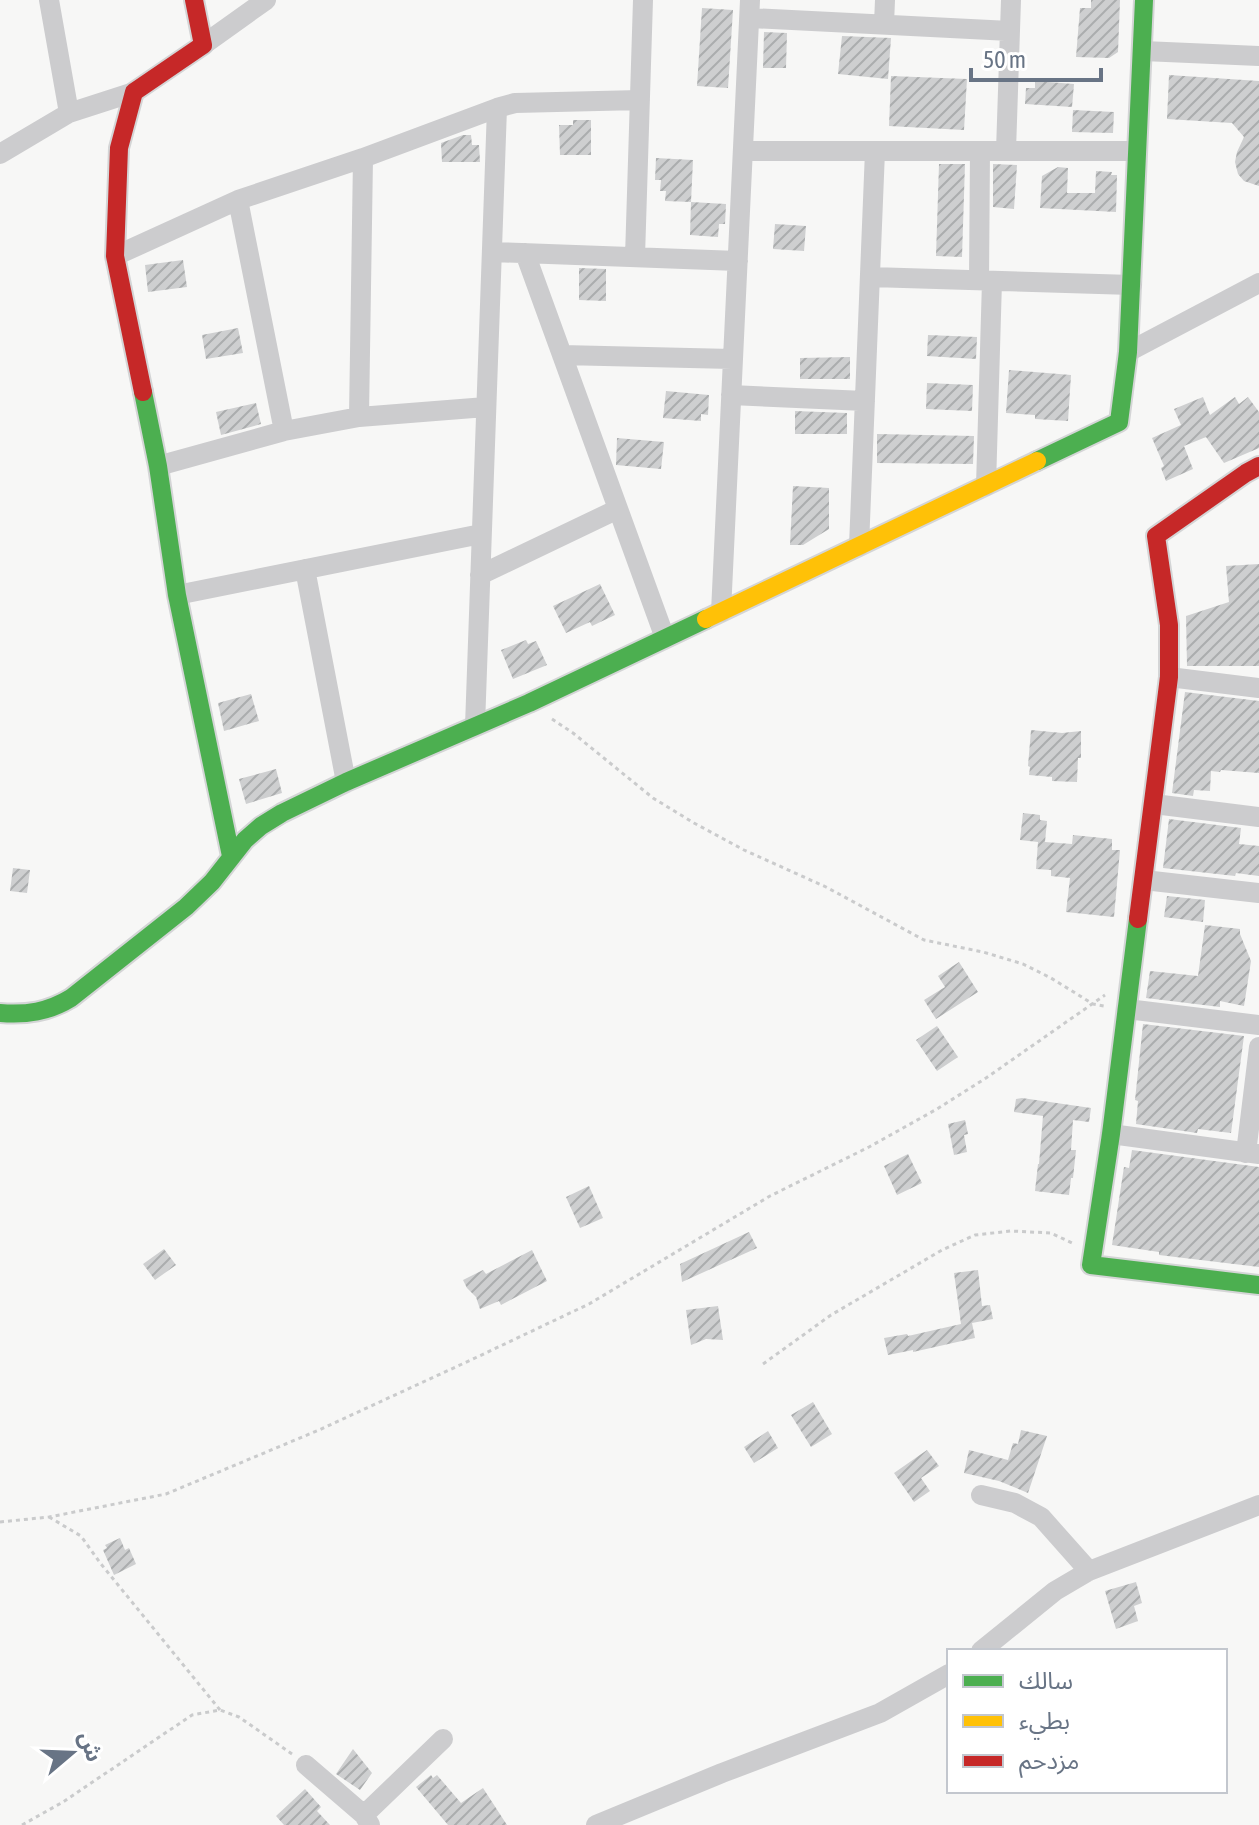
<svg xmlns="http://www.w3.org/2000/svg" width="1259" height="1825" viewBox="0 0 1259 1825" font-family="'Asap Condensed','Noto Sans Arabic',sans-serif">
	<style>
		.building { fill: url(#building-hatch) }
		.lines { fill: none; stroke-linecap: round; stroke-linejoin: round }
		.fast-casing { stroke: #d4d5d6; stroke-width: 22 }
		.slow-casing { stroke: #d4d5d6; stroke-width: 22 }
		.jam-casing { stroke: #d4d5d6; stroke-width: 22 }
		.path { stroke: #cacbcc; stroke-width: 3; stroke-dasharray: 4 4; stroke-linecap: butt }
		.street { stroke: #ccccce; stroke-width: 20 }
		.fast { stroke: #4caf50; stroke-width: 18 }
		.slow { stroke: #ffc107; stroke-width: 18 }
		.jam { stroke: #c62828; stroke-width: 18 }
	</style>
	<defs>
		<pattern id="building-hatch" width="6" height="6" patternUnits="userSpaceOnUse" patternTransform="scale(2)"><rect width="6" height="6" fill="#cecfd0"/><path d="M-1 1l2-2M0 6l6-6M5 7l2-2" fill="none" stroke="#abadae"/></pattern>
	</defs>
	<rect width="100%" height="100%" fill="#f7f7f6"/>
	<!-- building -->
	<path class="building" d="M1091 0H1120L1118 52 1109 58 1076 57 1080 8H1091Z
		M702 8 733 10 728 88 697 86Z
		M764 32 787 33 786 68H763Z
		M842 36 891 38 888 79 838 74Z
		M1169 75 1259 81V186L1244 181 1238 174 1235 162 1237 152 1244 137 1232 123 1167 119Z
		M891 76 967 79 964 130 889 126Z
		M1035 81 1074 84 1072 107 1025 104 1026 88H1035Z
		M1073 110 1114 112 1113 133 1072 132Z
		M573 120H591V155H560L559 125H573Z
		M463 135H471L472 145H479L480 162H442L441 143Z
		M656 158 693 160 691 202 665 201 666 191H660L661 180H655Z
		M939 164H965L962 257 936 256Z
		M993 164 1017 165 1014 209 993 207Z
		M1058 167 1068 168 1067 193H1095L1096 171 1112 172 1111 175H1117L1116 212 1040 208 1042 176Z
		M691 202 726 204 725 224H719L718 237 690 235Z
		M775 224 806 226 804 251 773 249Z
		M183 260 187 287 148 292 145 265Z
		M579 268 606 269V301L579 300Z
		M238 328 243 353 206 359 202 335Z
		M928 335 977 337 976 359 927 356Z
		M850 357V379H800V358Z
		M1009 370 1071 375 1068 421 1035 419V415L1006 413Z
		M927 383 973 385 972 411 926 409Z
		M666 391 709 395 708 415 701 414V421L663 418Z
		M1203 397 1210 415 1235 397 1239 404 1248 397 1259 412V448L1224 463 1206 437 1184 446 1193 469 1166 481 1161 468 1164 466 1152 438 1181 425 1174 409Z
		M256 403 261 424 221 435 216 412Z
		M795 411 847 413V434H795Z
		M877 434 974 436 973 464 877 463Z
		M617 438 664 442 661 469 616 465Z
		M793 486 829 488V529L803 545H790Z
		M1259 564V666H1187L1186 616 1229 602 1226 566Z
		M600 584 615 615 592 626 590 622 566 633 553 606Z
		M526 640 528 644 536 641 547 665 513 679 501 650Z
		M1185 692 1259 701V773L1221 770 1220 772 1211 771 1210 791 1194 790 1193 796 1172 793Z
		M251 694 259 721 224 731 218 703Z
		M1031 730 1062 733 1081 731V758H1078L1077 782 1052 781V777L1029 775 1030 767 1028 766Z
		M276 769 282 793 246 804 239 779Z
		M1023 813 1040 815V820L1047 821 1045 842 1072 844 1073 835 1112 839V850H1120L1114 917 1066 912 1070 878 1051 876V870L1036 869 1038 842 1020 840Z
		M1169 819 1241 828 1239 844 1259 846V876L1236 873 1235 876 1163 868Z
		M13 868 30 870 27 893 10 891Z
		M1167 896 1205 900 1203 922 1164 917Z
		M1205 925 1240 929V934L1251 961 1244 1006 1220 1001V1007L1146 998 1150 971 1198 976Z
		M959 962 978 992 936 1019 924 1000 945 987 938 976Z
		M1143 1024 1244 1036 1231 1133 1198 1129 1197 1133 1136 1124 1138 1101 1135 1100Z
		M937 1026 958 1057 937 1071 916 1040Z
		M1022 1098 1091 1108 1089 1122 1073 1120 1071 1150H1076L1073 1178H1071L1069 1195 1035 1191 1038 1164H1039L1043 1116 1014 1112 1016 1099Z
		M965 1120 968 1134 964 1135 967 1152 954 1155 948 1124Z
		M1132 1150 1259 1167V1267L1159 1255V1252L1112 1245 1124 1167 1129 1168Z
		M908 1154 922 1183 897 1195 884 1166Z
		M589 1186 603 1218 580 1228 566 1197Z
		M749 1232 757 1248 682 1282 680 1264Z
		M164 1249 176 1265 155 1280 143 1264Z
		M532 1250 547 1281 501 1305 499 1301 480 1309 476 1297 467 1288 463 1280 483 1270 486 1274Z
		M978 1270 982 1306 990 1305 993 1319 972 1323 975 1338 913 1352V1350L888 1355 884 1338 907 1334 908 1336 961 1324 954 1273Z
		M718 1306 723 1340 706 1339 691 1345 686 1310Z
		M813 1402 832 1434 811 1447 791 1415Z
		M1021 1430 1047 1436 1028 1493 999 1481 964 1473 969 1450 1008 1460 1013 1443 1018 1444Z
		M768 1431 778 1448 754 1463 744 1447Z
		M927 1450 939 1466 921 1478 930 1491 914 1502 894 1473Z
		M120 1538 125 1550 129 1548 136 1564 114 1575 103 1550 107 1548 105 1545Z
		M1136 1582 1142 1603 1134 1606 1138 1621 1116 1629 1105 1591Z
		M353 1749 372 1773 360 1790 336 1774Z
		M431 1775 433 1778 437 1775 461 1803 483 1788 507 1825H448L416 1787Z
		M305 1789 321 1807 317 1811 330 1825H284L276 1816Z"/>
	<g class="lines">
		<defs>
			<path id="fast" d="M143 392 158 466 177 595 231 856
				M1037 461 1119 422 1128 352 1144 0
				M1138 919 1111 1134 1091 1265 1259 1285
				M0 1013C27 1015 48 1012 71 998L186 907 212 882 245 840 261 826 282 813 346 782 529 703 706 619"/>
			<path id="slow" d="M706 619 1037 461"/>
			<path id="jam" d="M143 392 115 256 119 148 134 92 203 45 194 0
				M1138 919 1169 677V625L1156 536 1246 473 1259 466"/>
		</defs>
		<!-- fast casing -->
		<use href="#fast" class="fast-casing"/>
		<!-- slow casing -->
		<use href="#slow" class="slow-casing"/>
		<!-- jam casing -->
		<use href="#jam" class="jam-casing"/>
		<!-- path -->
		<path class="path" d="M552 719 573 733 653 798 694 823 744 850 826 887 924 940 983 952 1023 964 1051 978 1093 1004 1104 1006
			M763 1364 831 1315 942 1250 975 1235 1011 1231 1051 1233 1072 1243
			M49 1517 81 1536 101 1564 220 1710
			M0 1522 49 1517 166 1494 319 1430 473 1359 589 1304 770 1196 869 1147 937 1109 986 1078 1105 995
			M22 1825 63 1802 192 1715 220 1710 239 1717 292 1754"/>
		<!-- street -->
		<path class="street" d="M49 0 69 113
			M750 18 1010 31
			M884 24 885 0
			M203 45 266 0
			M1143 51 1259 56
			M743 151H1136
			M1006 151 1011 0
			M0 154 69 113 134 92
			M238 200 284 431
			M493 252 738 261
			M525 253 665 638
			M115 256 238 200 363 158 497 108 515 103 640 100
			M635 257 643 0
			M871 277 1132 285
			M979 280 980 151
			M1128 352 1259 283
			M562 355 732 359
			M731 395 865 401
			M359 417 363 158
			M158 466 284 431 359 417 486 407
			M986 486 992 281
			M859 546 875 151
			M305 569 346 782
			M480 575 618 509
			M177 595 481 534
			M721 612 750 0
			M1169 677 1259 688
			M475 726 497 108
			M1154 804 1259 817
			M1144 880 1259 893
			M1127 1009 1259 1025
			M1111 1134 1259 1154
			M1246 1153 1259 1047
			M981 1495 1015 1503 1041 1517 1089 1571
			M981 1651 1055 1591 1089 1571 1259 1505
			M306 1765 364 1815 370 1825
			M364 1815 443 1739
			M596 1825 722 1773 880 1713 949 1674"/>
		<!-- fast -->
		<use href="#fast" class="fast"/>
		<!-- slow -->
		<use href="#slow" class="slow"/>
		<!-- jam -->
		<use href="#jam" class="jam"/>
	</g>
	<!-- legend -->
	<rect x="947" y="1649" width="280" height="144" fill="#ffffff" stroke="#c3c7ce" stroke-width="2"/>
	<rect x="963" y="1675" width="40" height="12" fill="#4caf50" stroke="#c3c7ce" stroke-width="2"/>
	<text x="1019" y="1689" font-size="24" fill="#687485">سالك</text>
	<rect x="963" y="1715" width="40" height="12" fill="#ffc107" stroke="#c3c7ce" stroke-width="2"/>
	<text x="1019" y="1729" font-size="24" fill="#687485">بطيء</text>
	<rect x="963" y="1755" width="40" height="12" fill="#c62828" stroke="#c3c7ce" stroke-width="2"/>
	<text x="1019" y="1769" font-size="24" fill="#687485">مزدحم</text>
	<!-- north arrow -->
	<g transform="translate(72 1753) rotate(71)" stroke="#ffffff" stroke-width="6" paint-order="stroke">
	<path d="M0-6L14 30L0 20L-14 30Z" fill="#687485"/>
	<text y="-12" font-size="22" font-weight="bold" text-anchor="middle" fill="#687485">ش</text>
	</g>
	<!-- scale -->
	<path d="M971 68v12h130v-12" fill="none" stroke="#687485" stroke-width="4"/>
	<text x="983" y="68" font-size="24" fill="#687485" stroke="#ffffff" stroke-width="6" paint-order="stroke">50 m</text>
</svg>
